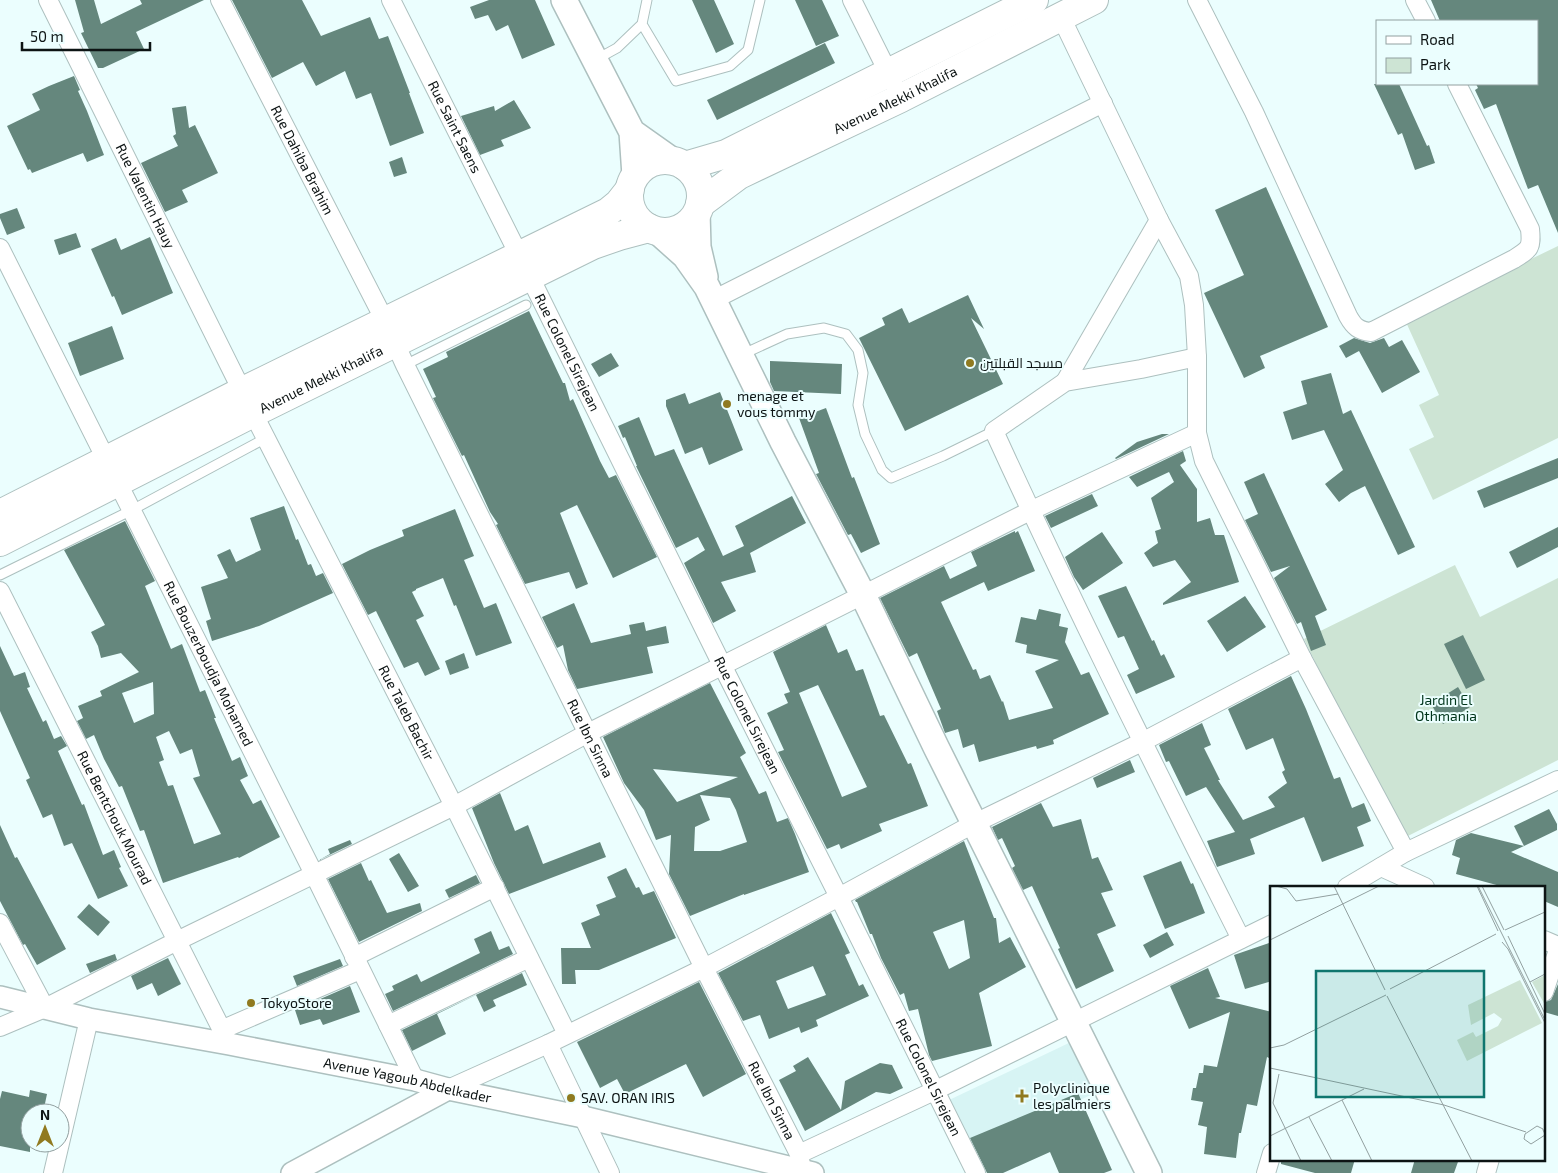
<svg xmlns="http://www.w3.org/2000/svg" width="1558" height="1173" viewBox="0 0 1558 1173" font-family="'Exo 2',Cairo,sans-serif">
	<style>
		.built { fill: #d7f4f4 }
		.green { fill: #cde4d4 }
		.building { fill: #65877d; fill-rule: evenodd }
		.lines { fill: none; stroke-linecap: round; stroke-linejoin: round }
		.service-casing { stroke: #adc0bf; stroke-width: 11 }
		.minor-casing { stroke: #adc0bf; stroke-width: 20 }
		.tertiary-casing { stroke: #adc0bf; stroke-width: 24 }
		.secondary-casing { stroke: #adc0bf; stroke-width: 28 }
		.primary-casing { stroke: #adc0bf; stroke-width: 30 }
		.service { stroke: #fff; stroke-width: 9 }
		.minor { stroke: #fff; stroke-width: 18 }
		.tertiary { stroke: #fff; stroke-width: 21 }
		.secondary { stroke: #fff; stroke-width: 25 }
		.primary { stroke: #fff; stroke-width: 28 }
		.poi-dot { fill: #907a20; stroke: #ebfefe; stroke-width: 2 }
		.labels { text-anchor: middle; stroke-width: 4; stroke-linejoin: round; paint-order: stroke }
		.street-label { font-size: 14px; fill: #0d1414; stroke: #ebfefe }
		.poi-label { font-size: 14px; fill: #0d1414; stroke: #ebfefe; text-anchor: start }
		.park-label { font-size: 14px; fill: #00351b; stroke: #ebfefe }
		.inset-road { fill: none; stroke: #92a0a0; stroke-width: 1 }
		.view { fill: #0f766e; fill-opacity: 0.15; stroke: #0f766e; stroke-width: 2.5 }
		.inset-edge { fill: none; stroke: #0d1414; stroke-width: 2.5 }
	</style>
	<rect width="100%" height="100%" fill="#ebfefe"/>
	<!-- built -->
	<path class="built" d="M1073 1041 1097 1092 971 1152 947 1101Z"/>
	<!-- green -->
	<path class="green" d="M1558 246V438L1433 500 1409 449 1434 437 1419 405 1439 395 1405 320Z
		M1455 565 1480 617 1558 578V760L1402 839 1304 639Z"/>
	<!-- building -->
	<path class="building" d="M75 0H94L101 24 142 4 140 0H204L136 32 144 49 103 68H98L81 33 84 32Z
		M232 0H302L321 36 370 17 379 39 388 36 410 93H409L424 133 390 146 371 93 356 99 345 71 316 86 303 62 272 78Z
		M489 0H535L555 45 522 59 508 25 496 31 488 15 475 19 470 7Z
		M692 0H714L734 44 716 53Z
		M795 0H822L839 36 816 46Z
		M1431 0H1558V233L1538 185 1528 189 1496 104 1484 109 1475 90 1478 88 1476 84H1537V21H1440Z
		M825 43 835 63 717 120 707 100Z
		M74 76 80 90 78 91 87 111 104 155 87 162 83 153 32 173 30 169 28 170 7 126 40 110 32 94 49 86Z
		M1374 84H1399L1427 146 1429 145 1435 163 1415 170 1402 133 1398 135Z
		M514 100 531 128 501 140 504 146 480 155 461 116 494 106 495 111Z
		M186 106 189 128 195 125 218 173 182 190 188 202 165 212 141 163 178 146 173 136 176 134 172 108Z
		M402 157 407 173 394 177 389 162Z
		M1266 187 1328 327 1260 356 1265 368 1244 378 1204 293 1244 275 1215 210Z
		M17 208 25 228 7 235 0 218V214Z
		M76 233 81 247 59 255 54 240Z
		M150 237 173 293 122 315 114 296 112 297 91 249 116 238 121 250Z
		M968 295 984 329 971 318 1003 384 905 431 859 338 885 325 882 318 902 308 909 323Z
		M529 311 563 383H565L570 401 573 399 600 461 609 478 616 475 657 557 613 578 577 505 560 513 588 584 576 589 569 572 525 584 496 525 498 524 490 512 464 455 462 456 433 398 436 397 423 369 448 357 446 352Z
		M112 326 124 359 80 376 68 343Z
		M1354 338 1370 343 1384 338 1389 347 1402 340 1420 372 1382 393 1359 351 1346 358 1339 346Z
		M611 353 619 366 599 377 591 364Z
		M770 361 842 364 841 394 774 391 770 382Z
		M1331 373 1343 414 1351 410 1415 547 1398 555 1365 486 1351 493 1339 502 1325 484 1343 470 1324 430 1292 440 1283 412 1307 404 1301 381Z
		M720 392 743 450 709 465 702 447 685 454 666 406V400L685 393 689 404Z
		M826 408 852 478 854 477 880 544 861 553 851 534 848 535 816 474 819 473 799 418Z
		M639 417 655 456 674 449 723 556 744 546 735 526 792 496 806 523 750 553 756 572 721 582 736 611 713 623 684 563 705 550 698 537 676 548 636 466H637L625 437 623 438 618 426Z
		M1162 434H1169L1116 459 1115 458 1137 442Z
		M1183 451 1186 461 1180 465 1197 489V522L1210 518 1215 535H1224L1239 582 1163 605V603L1191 582 1175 560 1153 567 1144 553 1158 543 1155 531 1161 529 1151 498 1174 482 1169 472 1137 487 1129 477Z
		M1558 458V478L1484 508 1477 491Z
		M1264 473 1327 610 1315 616 1326 645 1311 651 1301 622 1297 624 1274 578 1290 566 1271 572 1245 520 1258 514 1244 482Z
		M1092 494 1098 506 1051 528 1045 516Z
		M284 506 296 540 298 539 308 565 311 564 316 576 323 573 333 593 259 626 212 641 206 621 211 619 201 587 228 578 217 555 230 549 236 562 261 550 250 518Z
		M455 509 474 556 464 560 484 608 496 603 512 643 476 656 456 605 454 606 443 578 416 589V590L412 592 424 616 416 620 440 669 425 676 418 662 404 668 376 611 368 615 342 564 370 550 404 536 402 530Z
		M125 521 155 581 145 586 171 649 182 644 200 692 205 690 216 718H214L232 761 240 757 248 776 240 780 253 804 261 800 280 837 239 858 238 857 163 883 144 830 140 831 122 786 119 787 104 759 94 735 86 739 77 721 83 718 78 706 102 696 100 691 139 672 121 653 101 658 98 646 91 632 105 625 64 550ZM153 682 154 714 134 723 122 693ZM169 731 180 754 192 749 200 776 193 778 221 834 194 844 173 785 168 786 159 762 164 760 156 737Z
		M1558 527V547L1517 568 1509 552Z
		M1015 531V533L1018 531 1035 571 988 591 984 582 941 602 973 670 976 669 980 679 990 675 1002 702 1003 701 1009 720 1053 708 1035 671 1059 660 1026 653 1027 645 1015 642 1021 617 1036 620 1039 609 1061 614 1059 626 1068 628 1065 642 1081 675 1089 672 1109 714 1053 740 1054 744 1037 749 1036 746 979 762 974 744 963 748 958 729 945 733 937 711 941 709 917 653 909 657 880 598 944 566 950 579 977 566 971 552Z
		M1102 532 1123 563 1083 590 1074 577 1065 557Z
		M1126 586 1152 641 1154 640 1161 656 1164 654 1175 677 1136 694 1127 675 1139 669 1124 636 1118 638 1098 596Z
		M1245 596 1266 627 1227 652 1207 621Z
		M574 603 591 643 631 634 629 625 644 622 646 631 666 626 669 643 647 647 653 673 577 689 568 670 563 645 557 648 542 617Z
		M826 625 838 653 847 649 856 671 863 669 880 716 884 715 908 764 911 763 928 806 879 824 882 831 841 849 839 844 827 849 778 752 784 750 767 713 788 703 784 694 790 692 773 652ZM818 685 867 787 842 797 799 693Z
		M1463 635 1485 680 1466 689 1444 644Z
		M0 646 14 676 25 672 30 687 27 688 43 722 46 720 54 739 61 736 67 746 58 751 82 805 84 804 103 855 114 850 121 867 119 868 128 886 98 899 72 843 64 846 52 814 43 818 26 780 30 778 0 711Z
		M464 653 469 668 450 675 445 661Z
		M1291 676 1306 709 1334 779 1340 777 1352 808 1364 803 1371 821 1357 827 1364 846 1322 862 1304 817 1250 839 1255 854 1217 867 1207 841 1235 832 1206 787 1186 796 1169 761 1166 762 1159 745 1202 723 1211 745 1204 748 1220 780H1218L1243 820 1275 807 1268 797 1287 783 1282 772 1285 770 1273 738 1246 750 1228 709Z
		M710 683 746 753 740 757 759 794 766 791 777 822 788 818 795 834 809 872 744 895V894L690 916 669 874 671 835 656 840 644 810 624 783 603 737ZM653 769 738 777 677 802ZM700 795 730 798 736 810 747 842 720 851H694L695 827 710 820Z
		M1458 687 1470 707 1443 724 1431 704Z
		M1130 760 1135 772 1097 788 1093 778Z
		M500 793 515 831 528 825 543 864 600 842 606 857 509 894 494 863 472 808Z
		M1041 803 1053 827 1081 819 1092 859 1098 857 1113 890 1101 893 1116 926 1097 934 1114 971 1076 989 1058 949 1060 948 1032 886 1023 890 1012 868 1015 866 1002 838 998 840 992 827Z
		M1549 809 1557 824V830L1524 846 1514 826Z
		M0 825 15 858 17 857 66 949 37 965 25 944 23 945 0 901Z
		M1471 833 1524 846 1511 852 1558 872V907L1544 901V887H1504L1456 874 1460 858 1452 855 1456 840Z
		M350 840 352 844 319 860 330 854 328 849Z
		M964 841 994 918H996L999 943 1010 937 1026 967 979 993 992 1046 932 1061 929 1055 918 1009 909 1011 904 993 900 995 881 958 872 934H870L857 902H856L855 900ZM964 920 970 958 949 969 933 932Z
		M399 853 419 886 408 892 389 859Z
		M1181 861 1191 884 1193 883 1205 913 1165 929 1143 876Z
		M361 863 369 881 371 880 387 913 420 903 422 911 359 942 328 879Z
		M626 868 636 888 639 887 643 895 654 891 676 938 599 970H575L576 984H562L561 948H591L581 923 600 915 596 905 616 897 607 877Z
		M476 875 480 883 449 898 445 890Z
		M89 904 110 922 98 936 77 917Z
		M831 913 850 953 845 955 859 986 863 984 869 996 816 1020 818 1026 801 1033 799 1027 769 1039 760 1015 743 1021 718 973ZM813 966 826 995 788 1009 776 981Z
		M491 931 499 950 509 946 513 954 393 1011 385 994 394 990 392 986 417 974 421 982 480 953 474 939Z
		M1167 932 1174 945 1150 958 1143 945Z
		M1272 942V981L1245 989 1234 955Z
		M115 954 117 960 90 973 86 964Z
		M168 958 181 984 158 996 152 983 137 990 131 976Z
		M340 959 343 966 297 986 293 976Z
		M1208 968 1220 997 1215 998 1272 1012V1047L1269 1058 1267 1057 1257 1106 1247 1104 1241 1133H1239L1236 1158 1204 1154 1207 1127 1198 1125 1203 1102 1191 1100 1193 1088H1196L1199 1073H1203L1204 1065 1217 1067 1230 1012 1189 1029 1170 986Z
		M522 973 527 985 493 1000 496 1006 484 1012 476 995 437 1014 446 1034 412 1051 402 1030Z
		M699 982 746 1074 703 1097 686 1064 625 1094 617 1079 600 1088 577 1042Z
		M1558 984V1016L1544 1012V1002L1551 1000Z
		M350 986 360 1012 323 1025 320 1019 300 1025 295 1010Z
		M808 1057 841 1110 845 1081 880 1063 892 1065 903 1088 890 1094 876 1092 805 1131 779 1080 796 1071 793 1066Z
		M30 1090 47 1094 43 1113H30V1152L0 1146V1099L2 1091 29 1097Z
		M1078 1093 1112 1170 1104 1173H1059L1050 1152 1003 1173H987L970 1138Z
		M1281 1159H1355L1351 1173H1315L1281 1164Z
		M1415 1159H1459L1454 1173H1411Z"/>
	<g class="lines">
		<defs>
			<path id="service" d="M642 24 676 81 730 66 748 50 760 0
				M597 59 617 48 642 24 647 0
				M741 355 787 334 824 328 846 334 858 350 863 373 858 405 865 434 882 470 891 478 943 456 994 431
				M405 365 526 305
				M0 575 132 510 266 438"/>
			<g id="minor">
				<path id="s1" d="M48 0 253 413 454 806 567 1034"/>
				<path id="s2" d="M220 0 385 321 405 365 704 968 799 1154"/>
				<path id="s3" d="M391 0 530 277 722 665 839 897 976 1173"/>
				<path d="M852 0 893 82"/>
				<path d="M1197 0 1254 112 1348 316C1354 327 1359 331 1371 332L1514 259C1530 249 1532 248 1530 229L1457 84"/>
				<path d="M1415 0 1426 21"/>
				<path d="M1061 17 1159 220 1189 276 1194 305 1197 357V433L1204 461 1302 658 1406 852"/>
				<path id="s4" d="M0 248 314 874 415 1080"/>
				<path d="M713 300 1103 103"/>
				<path d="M1197 357 1141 369 1065 382 994 431C1072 602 1157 771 1241 939"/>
				<path d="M1065 382 1159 220"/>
				<path id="s5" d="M0 591 229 1044"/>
				<path d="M1381 867 1425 887"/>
				<path d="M1347 887 1406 852 1558 780"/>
				<path d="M0 923 45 1008"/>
				<path d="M1544 940 1558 946"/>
				<path d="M354 957 495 887"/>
				<path d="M1544 992 1558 950"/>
				<path d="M388 1025 529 958"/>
				<path d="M0 1027 45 1008 177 941 454 806 588 733 1030 511 1197 433"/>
				<path d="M221 1030 360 970"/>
				<path d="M548 1044 610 1173"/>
				<path d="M448 1089 548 1044 704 968 839 897 975 823 1142 742 1302 658"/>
				<path d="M801 1165 799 1154 934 1091 1272 924"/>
				<path d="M53 1173 89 1019"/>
				<path d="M1266 1173 1272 1153"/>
				<path d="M1486 1173 1490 1159"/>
			</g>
			<g id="tertiary">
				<path id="s6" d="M0 997 89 1019 229 1044 415 1080 448 1089 583 1117 813 1173"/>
				<path d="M292 1173 448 1089"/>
			</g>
			<path id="secondary" d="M564 0 632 132 635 176
				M632 132 673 161
				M697 212 698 247 705 277
				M657 231 685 256 707 287 783 442 863 595 936 747 1149 1173"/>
			<g id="primary">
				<circle cx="665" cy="196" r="36"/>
				<path d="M685 166 726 154 1034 0"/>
				<path id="s7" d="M700 204 739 175 901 98 1094 0"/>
				<path d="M0 514 243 391 608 212 619 203 630 189"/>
				<path id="s8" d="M0 542 253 413 593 245 619 236 649 228"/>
			</g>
		</defs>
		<!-- service casing -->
		<use href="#service" class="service-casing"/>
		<!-- minor casing -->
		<use href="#minor" class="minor-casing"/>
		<!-- tertiary casing -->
		<use href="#tertiary" class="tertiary-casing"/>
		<!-- secondary casing -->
		<use href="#secondary" class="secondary-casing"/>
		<!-- primary casing -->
		<use href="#primary" class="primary-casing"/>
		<!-- service -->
		<use href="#service" class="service"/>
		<!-- minor -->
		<use href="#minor" class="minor"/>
		<!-- tertiary -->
		<use href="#tertiary" class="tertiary"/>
		<!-- secondary -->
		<use href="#secondary" class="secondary"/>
		<!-- primary -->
		<use href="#primary" class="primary"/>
	</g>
	<!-- markers -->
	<g class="poi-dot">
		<circle cx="970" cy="363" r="5"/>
		<circle cx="727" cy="404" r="5"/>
		<circle cx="251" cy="1003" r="5"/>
		<path d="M1019.5 1088.5h5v5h5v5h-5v5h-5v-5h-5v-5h5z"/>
		<circle cx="571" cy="1098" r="5"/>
	</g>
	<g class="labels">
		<!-- street labels -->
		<g class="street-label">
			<text dy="5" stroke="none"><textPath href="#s7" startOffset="222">Avenue Mekki Khalifa</textPath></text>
			<text dy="5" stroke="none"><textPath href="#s3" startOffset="142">Rue Saint Saens</textPath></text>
			<text dy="5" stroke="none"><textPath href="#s2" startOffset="180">Rue Dahiba Brahim</textPath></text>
			<text dy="5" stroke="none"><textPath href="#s1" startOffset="219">Rue Valentin Hauy</textPath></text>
			<text dy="5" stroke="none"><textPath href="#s3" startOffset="394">Rue Colonel Sirejean</textPath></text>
			<text dy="5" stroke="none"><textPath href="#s8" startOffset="360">Avenue Mekki Khalifa</textPath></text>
			<text dy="5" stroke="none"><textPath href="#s4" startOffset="465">Rue Bouzerboudja Mohamed</textPath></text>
			<text dy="5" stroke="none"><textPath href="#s1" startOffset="798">Rue Taleb Bachir</textPath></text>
			<text dy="5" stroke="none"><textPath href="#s3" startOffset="799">Rue Colonel Sirejean</textPath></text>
			<text dy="5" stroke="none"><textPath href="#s2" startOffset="826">Rue Ibn Sinna</textPath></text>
			<text dy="5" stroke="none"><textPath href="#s5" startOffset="254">Rue Bentchouk Mourad</textPath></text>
			<text dy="5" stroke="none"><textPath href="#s3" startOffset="1204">Rue Colonel Sirejean</textPath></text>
			<text dy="5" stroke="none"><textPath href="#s6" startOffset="416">Avenue Yagoub Abdelkader</textPath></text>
			<text dy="5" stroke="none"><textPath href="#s2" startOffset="1231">Rue Ibn Sinna</textPath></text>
		</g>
		<!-- poi labels -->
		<g class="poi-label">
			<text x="980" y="368">مسجد القبلتين</text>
			<text x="737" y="401">menage et<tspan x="737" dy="16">vous tommy</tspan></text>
			<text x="261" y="1008">TokyoStore</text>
			<text x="1033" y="1093">Polyclinique<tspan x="1033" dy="16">les palmiers</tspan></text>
			<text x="581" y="1103">SAV. ORAN IRIS</text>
		</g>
		<!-- park labels -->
		<g class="park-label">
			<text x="1446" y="705">Jardin El<tspan x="1446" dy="16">Othmania</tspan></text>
		</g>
	</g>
	<!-- overview -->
	<g transform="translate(1270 886)">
		<rect width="275" height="275" fill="#ebfefe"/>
		<path d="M275 89V119L262 96ZM250 94 272 137 197 175 187 154 203 146 206 151 228 140 232 133 224 127 201 139 198 119Z" fill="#cde4d4"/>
		<path class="inset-road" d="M6 0 17 3 26 15 68 8M64 0 115 104M207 0 228 45M208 0 275 134M212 0 234 44M235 44 275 26M238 50 275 128M0 54 109 0M232 56 238 63 275 137M260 96 275 88M120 103 226 48M117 110 202 275M0 162 14 159 116 109M0 182 174 219 256 246M9 188 3 217 31 275M72 214 102 275M39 231 62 275M275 249 261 258 254 253 255 248 267 240 273 243V244L275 248V249M0 250 94 203"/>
		<path class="view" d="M46 85H214V211H46Z"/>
		<rect width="275" height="275" class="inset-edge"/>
	</g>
	<!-- legend -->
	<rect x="1376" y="20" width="162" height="65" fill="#ebfefe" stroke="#92a0a0"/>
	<rect x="1386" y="36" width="25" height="8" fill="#ffffff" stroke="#92a0a0"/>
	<text x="1420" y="45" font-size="15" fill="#0d1414">Road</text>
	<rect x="1386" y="58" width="25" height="15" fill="#cde4d4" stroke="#92a0a0"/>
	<text x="1420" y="70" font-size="15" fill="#0d1414">Park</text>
	<!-- north arrow -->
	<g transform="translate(45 1128)"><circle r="24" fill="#ebfefe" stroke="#92a0a0"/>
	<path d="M0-4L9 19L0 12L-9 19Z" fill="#907a20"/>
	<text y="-8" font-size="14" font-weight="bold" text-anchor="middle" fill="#0d1414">N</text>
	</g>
	<!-- scale -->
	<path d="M22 42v8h128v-8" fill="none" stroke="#0d1414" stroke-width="2.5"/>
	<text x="30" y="42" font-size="15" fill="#0d1414" stroke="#ebfefe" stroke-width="4" paint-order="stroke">50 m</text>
</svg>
